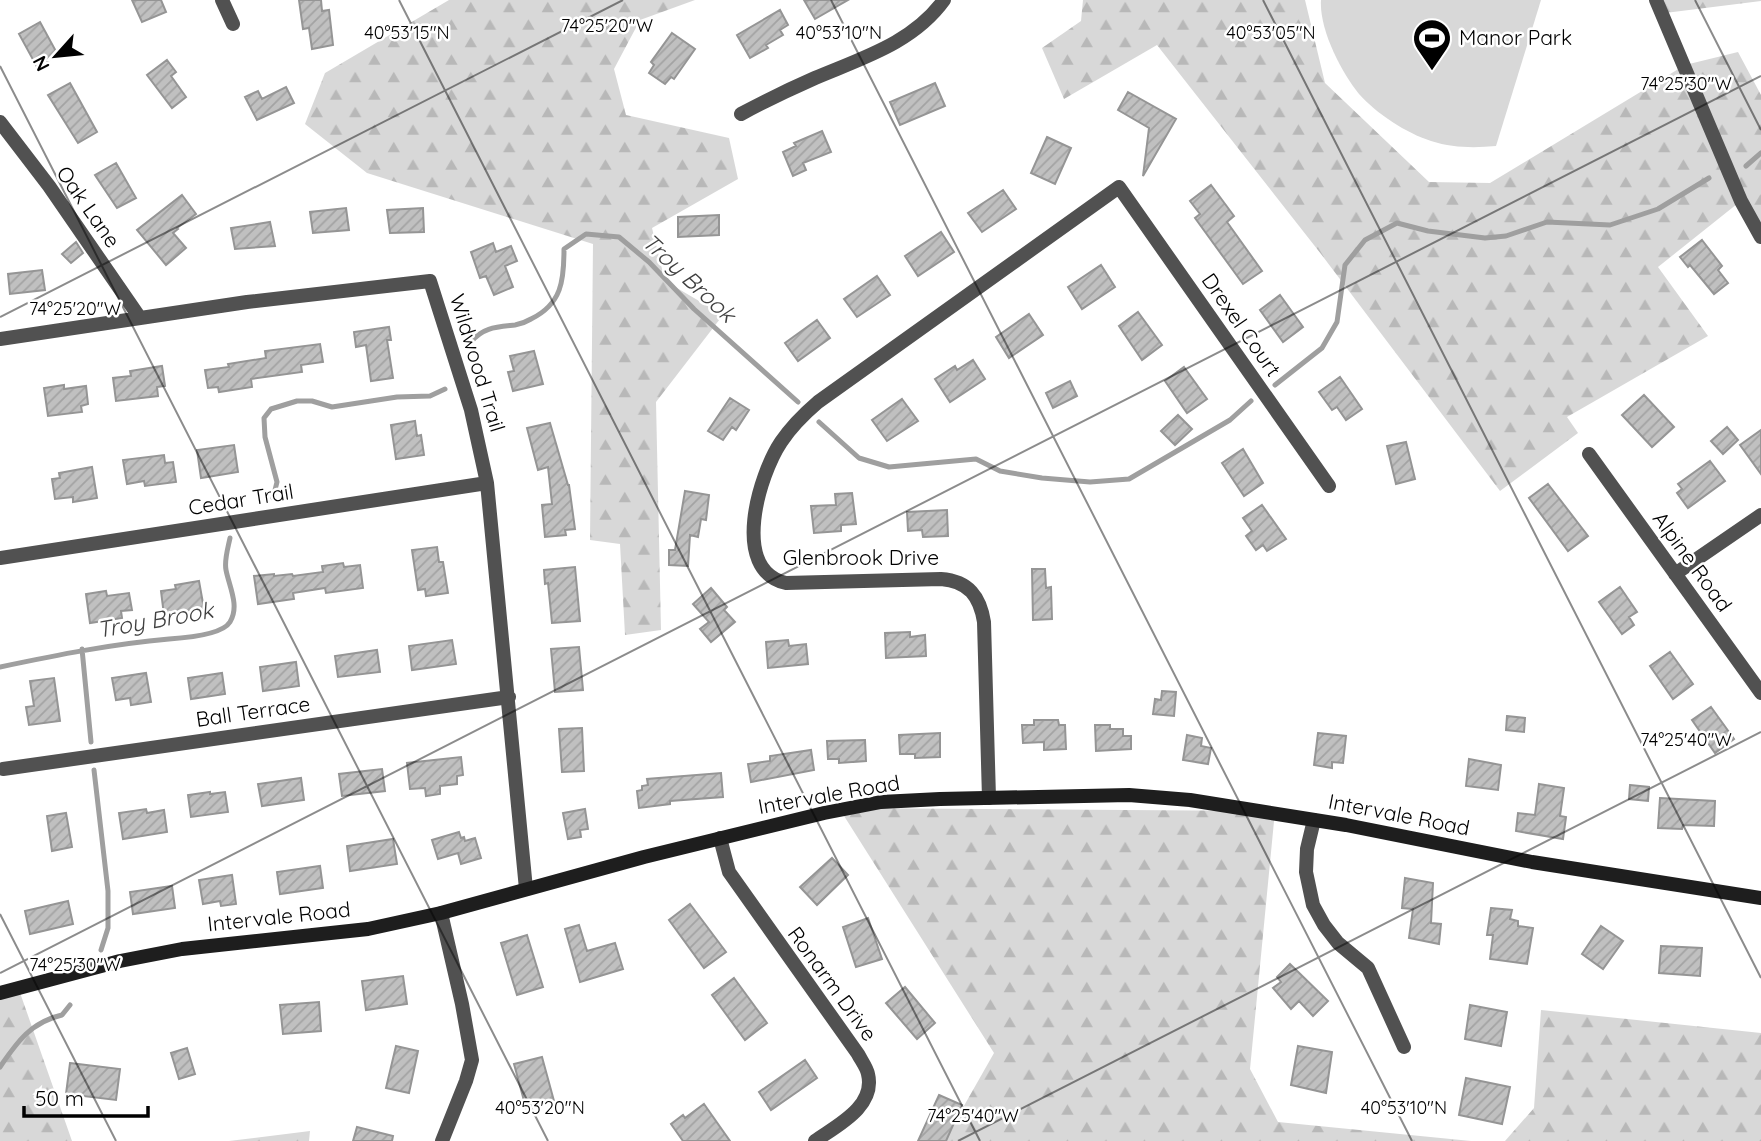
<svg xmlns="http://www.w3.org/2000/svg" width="1761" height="1141" viewBox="0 0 1761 1141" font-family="Quicksand,sans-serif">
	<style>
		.forest { fill: url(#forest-firs) }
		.park { fill: #d8d8d8 }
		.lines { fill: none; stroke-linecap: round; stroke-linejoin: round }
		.stream { stroke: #9f9f9f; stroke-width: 5 }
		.building { fill: url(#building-hatch); stroke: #959595; stroke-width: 2 }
		.street { stroke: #515151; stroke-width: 14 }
		.secondary { stroke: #1e1e1e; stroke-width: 14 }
		.ticks { fill: none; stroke: #000; stroke-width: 2; stroke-opacity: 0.45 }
		.labels { text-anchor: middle; stroke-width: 5; stroke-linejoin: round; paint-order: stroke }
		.poi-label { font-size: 21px; fill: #000; stroke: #fff; text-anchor: start }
		.street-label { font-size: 21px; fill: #000; stroke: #fff }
		.water-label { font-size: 23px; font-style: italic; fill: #404040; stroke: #fff }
		.ticks-label { font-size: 18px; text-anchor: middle; fill: #000; stroke: #fff; stroke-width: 5; stroke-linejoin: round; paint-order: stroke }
	</style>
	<defs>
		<pattern id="forest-firs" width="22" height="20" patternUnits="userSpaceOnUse" patternTransform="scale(1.75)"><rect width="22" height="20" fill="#d8d8d8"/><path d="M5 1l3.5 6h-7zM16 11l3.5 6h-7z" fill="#b8b8b8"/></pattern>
		<pattern id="building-hatch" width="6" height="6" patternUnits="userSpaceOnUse" patternTransform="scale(1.75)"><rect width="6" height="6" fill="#c0c0c0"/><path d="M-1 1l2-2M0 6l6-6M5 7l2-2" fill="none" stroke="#a3a3a3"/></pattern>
	</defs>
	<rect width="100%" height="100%" fill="#fff"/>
	<!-- forest -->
	<path class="forest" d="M449 0H695L640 20 614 69 626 115 729 138 738 179 652 228 665 281 723 315 656 402 661 630 625 635 620 544 590 540 593 244 367 173 305 124 325 73Z
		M1083 0H1305L1325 83 1429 182 1490 183 1685 65 1738 52 1761 95V243L1737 204 1658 267 1708 336 1567 417 1578 433 1500 491 1321 254 1157 45 1064 99 1042 48 1081 21Z
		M1661 0H1761V1L1665 13Z
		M839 808 1275 811 1250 1069 1278 1122 1471 1141H944L994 1053Z
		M18 987 72 1141H0V992Z
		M1541 1010 1761 1033V1141H1505L1534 1108Z
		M310 1131 309 1141H229Z"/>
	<!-- park -->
	<path class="park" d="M1321 0H1541L1496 146C1474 148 1453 148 1431 141 1406 133 1377 114 1359 94 1341 72 1319 29 1321 0Z"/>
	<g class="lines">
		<!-- stream -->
		<path class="stream" d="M1746 166 1761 153
			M471 342C483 327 497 327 515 325 521 324 526 322 531 319 562 304 564 280 564 249L586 234 619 237 649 262 694 309 798 402
			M1275 385 1322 348 1337 322 1345 265 1365 240 1397 223 1428 231 1485 238 1506 236 1547 222 1610 225 1658 209 1709 178
			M819 422 859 458 889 467 976 459 1000 471 1042 478 1090 482 1129 479 1230 420 1251 401
			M273 498 277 482 265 437 264 418 271 409 297 401H312L332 407 397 397 430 396 445 389
			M82 649 91 742
			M0 667C57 655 112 644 169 639 184 638 222 635 230 622 240 606 229 586 226 570 224 560 228 548 230 538
			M94 770 108 891V928L101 950
			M0 1067C17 1042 31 1022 62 1015L70 1005"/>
	</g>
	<!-- building -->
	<path class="building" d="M132 0H161L166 12 142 22Z
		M299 0H321L322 11 329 10 333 45 312 49 309 28 303 29Z
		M804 0H848L815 19Z
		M780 10 788 25 780 30 783 35 766 45 768 48 750 58 737 35Z
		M40 22 58 55 37 67 19 34Z
		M672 33 695 49 674 79 671 77 665 84 649 73 654 65 651 62Z
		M167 60 176 72 171 76 186 97 172 108 147 75Z
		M70 83 97 132 78 143 48 95Z
		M935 83 945 106 900 125 890 102Z
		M286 87 294 103 257 120 245 97 258 91 262 99Z
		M1128 92 1176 119 1143 176 1149 128 1118 110Z
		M822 131 831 152 803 163 806 170 793 176 783 152 796 146 794 143Z
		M1047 137 1071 148 1055 184 1031 173Z
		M116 163 136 198 117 208 95 175Z
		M1211 185 1234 216 1227 222 1262 271 1243 284 1195 218 1200 214 1190 201Z
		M1003 190 1016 209 982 232 968 213Z
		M182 195 196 214 177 228 178 229 173 233 186 248 166 265 137 230Z
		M346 208 349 230 313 233 310 212Z
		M423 208 424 232 390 233 387 210Z
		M719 215V235L678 237V217Z
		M270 222 275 246 235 249 231 228Z
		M941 232 954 252 918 276 905 256Z
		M1702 240 1722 266 1718 270 1728 283 1714 294 1690 265 1688 267 1680 257Z
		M76 242 83 253 71 263 62 254Z
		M493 243 496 252 511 246 517 261 505 266 513 287 494 295 486 276 480 278 471 252Z
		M1101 265 1115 287 1082 309 1068 287Z
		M42 270 45 290 10 294 8 274Z
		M877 276 890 295 857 317 844 299Z
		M1280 295 1303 327 1283 342 1260 310Z
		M1138 312 1162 345 1142 360 1119 326Z
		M1029 314 1043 335 1009 358 996 337Z
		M817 320 830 338 798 361 785 343Z
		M389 327 391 340H387L393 378 371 381 366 345 356 347 354 332Z
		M320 344 323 362 301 365 302 372 251 379 252 387 219 392 218 387 208 388 205 370 229 367 228 364 266 358 265 351Z
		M534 351 543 384 513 391 508 372 514 371 510 356Z
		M973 360 985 379 950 402 935 379 955 366 957 370Z
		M162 366 165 386 157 387 158 396 116 401 113 378 131 376 130 371Z
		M1184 367 1207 399 1187 413 1165 381Z
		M1340 377 1362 409 1346 420 1337 407 1332 410 1319 392Z
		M1070 381 1077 396 1053 408 1046 393Z
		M64 385V389L86 386 88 404 81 406 82 412 48 416 44 388Z
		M1644 395 1674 427 1652 447 1622 415Z
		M730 398 749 410 736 430 732 427 723 440 708 431Z
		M902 399 918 421 887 441 872 420Z
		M1178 415 1192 429 1175 445 1161 431Z
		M415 421 417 436 421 435 424 455 396 459 391 425Z
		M550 423 568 485H569L575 529 565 530 566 535 545 537 542 505 552 504 548 467 538 470 527 428Z
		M1727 427 1738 440 1723 454 1711 441Z
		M1761 430V474L1740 445Z
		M1406 442 1415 479 1396 484 1387 446Z
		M234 445 238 472 201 478 197 450Z
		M1243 449 1263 483 1244 496 1222 463Z
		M164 455 165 463 173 462 176 482 145 486 144 481 127 484 123 460Z
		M1710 461 1725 481 1688 508 1677 493 1682 489 1678 484Z
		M92 467 97 498 73 502V497L55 499 52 479 60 478 59 473Z
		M1548 484 1588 536 1568 551 1529 498Z
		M685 491 709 495 706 520 701 519 698 537 690 535 688 566 669 565V550H675Z
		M852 493 856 524 841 525V531L814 533 811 506 836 505 835 494Z
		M1262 505 1286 539 1267 551 1263 545 1256 550 1246 536 1252 531 1243 518Z
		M947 510 948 536 923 537 922 530 908 531 907 512Z
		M437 547 439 562H443L448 593 426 596 425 589 418 590 412 550Z
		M343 563 344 567 360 565 363 588 326 593 325 588 293 593 294 599 258 604 254 576 274 574V576L292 574 293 576 323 572 322 566Z
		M575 567 580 621 552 623 548 583 545 584 544 570Z
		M1032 569H1045L1046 588 1051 587 1052 619 1033 620Z
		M199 581 204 609 164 615 161 591 176 589 175 585Z
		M1620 587 1637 612 1629 617 1634 625 1622 634 1599 602Z
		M711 588 727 607 724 610 735 622 711 642 700 629 709 622 693 604Z
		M106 591 107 596 129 593 132 610 121 611 122 618 90 623 86 594Z
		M910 632V637L925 635 926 656 886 658 885 633Z
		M452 640 456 664 412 670 409 646Z
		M788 640 789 646 806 644 808 664 768 668 766 642Z
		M579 647 583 690 555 692 551 649Z
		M377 650 380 672 338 677 335 656Z
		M1670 652 1693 684 1673 699 1650 666Z
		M296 662 299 686 263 691 260 667Z
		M146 673 151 702 131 705 130 698 116 700 112 678Z
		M222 673 225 694 191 699 188 678Z
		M54 678 60 721 29 725 26 707 34 706 30 681Z
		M1162 691 1176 692 1174 716 1153 714 1155 699 1161 700Z
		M1711 707 1734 739 1715 753 1692 720Z
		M1507 716 1525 718 1524 732 1506 730Z
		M1034 720H1058L1059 725H1065L1066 749 1044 750V742L1023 743 1022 725H1034Z
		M1095 725H1110V729H1123V736H1131V749L1096 751Z
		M582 728 584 771 562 772 559 729Z
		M940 733V757L915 758V754H900L899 735Z
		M1318 733 1346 736 1343 763 1332 762V768L1314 765Z
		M1187 735 1202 738 1201 746 1211 748 1208 764 1183 760Z
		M865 740 866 761 839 763V759H828L827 741Z
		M811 750 814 770 751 782 748 764 770 761V756Z
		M461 757 463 775 457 776V784L440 786V794L426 796 425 788 410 789 407 763Z
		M1469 759 1501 765 1498 790 1466 786Z
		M382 769 385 791 342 796 339 774Z
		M721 773 723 797 670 801V804L639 808 637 791 642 790V786L648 785 647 779Z
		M301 778 304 800 262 806 258 784Z
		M1539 784 1564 788 1560 816 1566 817 1563 839 1516 831 1518 813 1535 815Z
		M1630 785 1649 787 1648 801 1629 799Z
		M210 792V794L225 792 228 812 191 817 188 795Z
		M1660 798 1715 801 1714 826 1683 825 1682 829 1658 828Z
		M146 809 147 813 164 810 167 832 123 839 119 813Z
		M585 809 588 829 580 830 581 837 568 839 563 813Z
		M66 813 72 847 52 851 47 816Z
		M459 832 461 838 464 837 465 841 475 838 481 858 461 864 458 853 438 859 432 840Z
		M393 839 397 864 350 871 347 846Z
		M832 858 848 875 817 905 800 887Z
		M320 866 323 888 280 894 277 872Z
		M232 875 236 904 221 906 220 901 203 904 199 880Z
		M1405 878 1433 883 1431 923 1441 924 1439 944 1409 938 1413 909 1402 908Z
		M172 886 175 908 133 914 130 892Z
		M68 901 73 924 30 934 25 911Z
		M690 904 726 952 704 968 669 920Z
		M1491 908 1512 910 1510 919 1518 921V926L1533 928 1527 964 1490 959 1493 935H1487Z
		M868 918 882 959 856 967 843 927Z
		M579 925 587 951 615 943 623 969 580 982 565 929Z
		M1601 926 1623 941 1603 969 1582 954Z
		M527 935 543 987 517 995 501 943Z
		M1661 946 1702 948 1700 976 1659 973Z
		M1290 964 1328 1001 1313 1016 1299 1001 1291 1009 1273 988 1281 982 1277 977Z
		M403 976 407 1004 366 1010 362 981Z
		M734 978 767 1023 745 1040 712 995Z
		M905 987 935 1023 917 1039 886 1003Z
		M319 1002 321 1031 283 1034 280 1005Z
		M1470 1005 1507 1012 1501 1046 1465 1039Z
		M396 1046 418 1051 409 1093 386 1088Z
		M1298 1046 1332 1052 1326 1093 1291 1085Z
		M187 1048 195 1074 179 1079 171 1053Z
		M542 1057 554 1101 526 1108 514 1064Z
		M805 1060 817 1078 771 1110 759 1092Z
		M70 1063 120 1069 116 1100 66 1094Z
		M1466 1078 1510 1087 1502 1124 1459 1115Z
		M939 1095 962 1105 946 1141H918Z
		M704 1104 730 1141H683L671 1124 683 1115 685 1118Z
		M357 1127 393 1136 392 1141H353Z"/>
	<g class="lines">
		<!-- street -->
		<path class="street" d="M222 0 233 24
			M1656 0 1741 201 1761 237
			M741 114C765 101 790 89 815 78 862 58 913 43 944 0
			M0 122 49 186 140 318
			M0 339 247 302 430 281 471 410 487 483 526 889
			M1589 454 1761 693
			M0 558 487 483
			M1675 574 1761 515
			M3 769 509 697
			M989 798 984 622C980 597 969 581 941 579L786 583C730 570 759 475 781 442 791 427 804 414 818 402L1119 187 1329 486
			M1314 820 1307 849 1306 872 1313 905 1324 925 1338 943 1368 968 1404 1047
			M720 838 729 872 858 1054C861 1060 867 1068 868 1074 876 1107 836 1126 815 1141
			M441 913 462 1004 472 1060 466 1081 442 1141"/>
		<!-- secondary -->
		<path class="secondary" d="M0 993 120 961 182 949 368 929 441 913 644 857 824 813 881 802 940 799 1129 795 1190 800 1346 825 1532 862 1761 898"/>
	</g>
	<!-- ticks -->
	<path class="ticks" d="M399 0 980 1141M831 0 1412 1141M1263 0 1761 978M1695 0 1761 130M0 66 548 1141M0 317 623 0M0 914 116 1141M0 973 1761 76M958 1141 1761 732"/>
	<!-- icons -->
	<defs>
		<symbol id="stadium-pin" viewBox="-11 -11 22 30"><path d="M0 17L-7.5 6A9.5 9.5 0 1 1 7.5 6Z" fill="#000" stroke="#fff"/><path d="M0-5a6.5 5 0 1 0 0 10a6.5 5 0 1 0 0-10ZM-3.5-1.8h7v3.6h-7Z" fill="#fff"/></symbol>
	</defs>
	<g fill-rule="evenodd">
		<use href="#stadium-pin" x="1410" y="16" width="44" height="60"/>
	</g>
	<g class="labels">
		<!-- poi labels -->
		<g class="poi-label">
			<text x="1459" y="45">Manor Park</text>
		</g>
		<!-- street labels -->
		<g class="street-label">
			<text transform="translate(88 207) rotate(55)" y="7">Oak Lane</text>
			<text transform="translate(1241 325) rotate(55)" y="7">Drexel Court</text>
			<text transform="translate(477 363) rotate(73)" y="7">Wildwood Trail</text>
			<text transform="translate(241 500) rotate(-9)" y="7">Cedar Trail</text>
			<text x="861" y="565">Glenbrook Drive</text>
			<text transform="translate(1692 562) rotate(54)" y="7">Alpine Road</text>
			<text transform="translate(253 712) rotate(-8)" y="7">Ball Terrace</text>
			<text transform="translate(829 795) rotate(-10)" y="7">Intervale Road</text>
			<text transform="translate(1399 815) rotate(11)" y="7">Intervale Road</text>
			<text transform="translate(279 917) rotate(-6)" y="7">Intervale Road</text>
			<text transform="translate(832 984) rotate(54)" y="7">Ronarm Drive</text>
		</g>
		<!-- water labels -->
		<g class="water-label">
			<text transform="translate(689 278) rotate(43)" y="8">Troy Brook</text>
			<text transform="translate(155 620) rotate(-10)" y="8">Troy Brook</text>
		</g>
	</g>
	<g class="ticks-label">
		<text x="607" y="32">74°25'20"W</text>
		<text x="407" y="39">40°53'15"N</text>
		<text x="839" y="39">40°53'10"N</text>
		<text x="1271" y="39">40°53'05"N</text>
		<text x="1686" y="90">74°25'30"W</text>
		<text x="75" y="315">74°25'20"W</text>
		<text x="1686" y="746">74°25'40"W</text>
		<text x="75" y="971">74°25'30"W</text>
		<text x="540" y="1114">40°53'20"N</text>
		<text x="1404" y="1114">40°53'10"N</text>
		<text x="973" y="1122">74°25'40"W</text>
	</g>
	<!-- north arrow -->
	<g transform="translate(56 56) rotate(243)" stroke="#ffffff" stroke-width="5" paint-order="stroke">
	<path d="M0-5L12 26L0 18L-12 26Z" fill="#000000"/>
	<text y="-10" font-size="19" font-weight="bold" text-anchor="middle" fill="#000000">N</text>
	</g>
	<!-- scale -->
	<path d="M24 1106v10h124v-10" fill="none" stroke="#000000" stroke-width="3.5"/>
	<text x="35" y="1106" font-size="21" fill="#000000" stroke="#ffffff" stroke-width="5" paint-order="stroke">50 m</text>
</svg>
